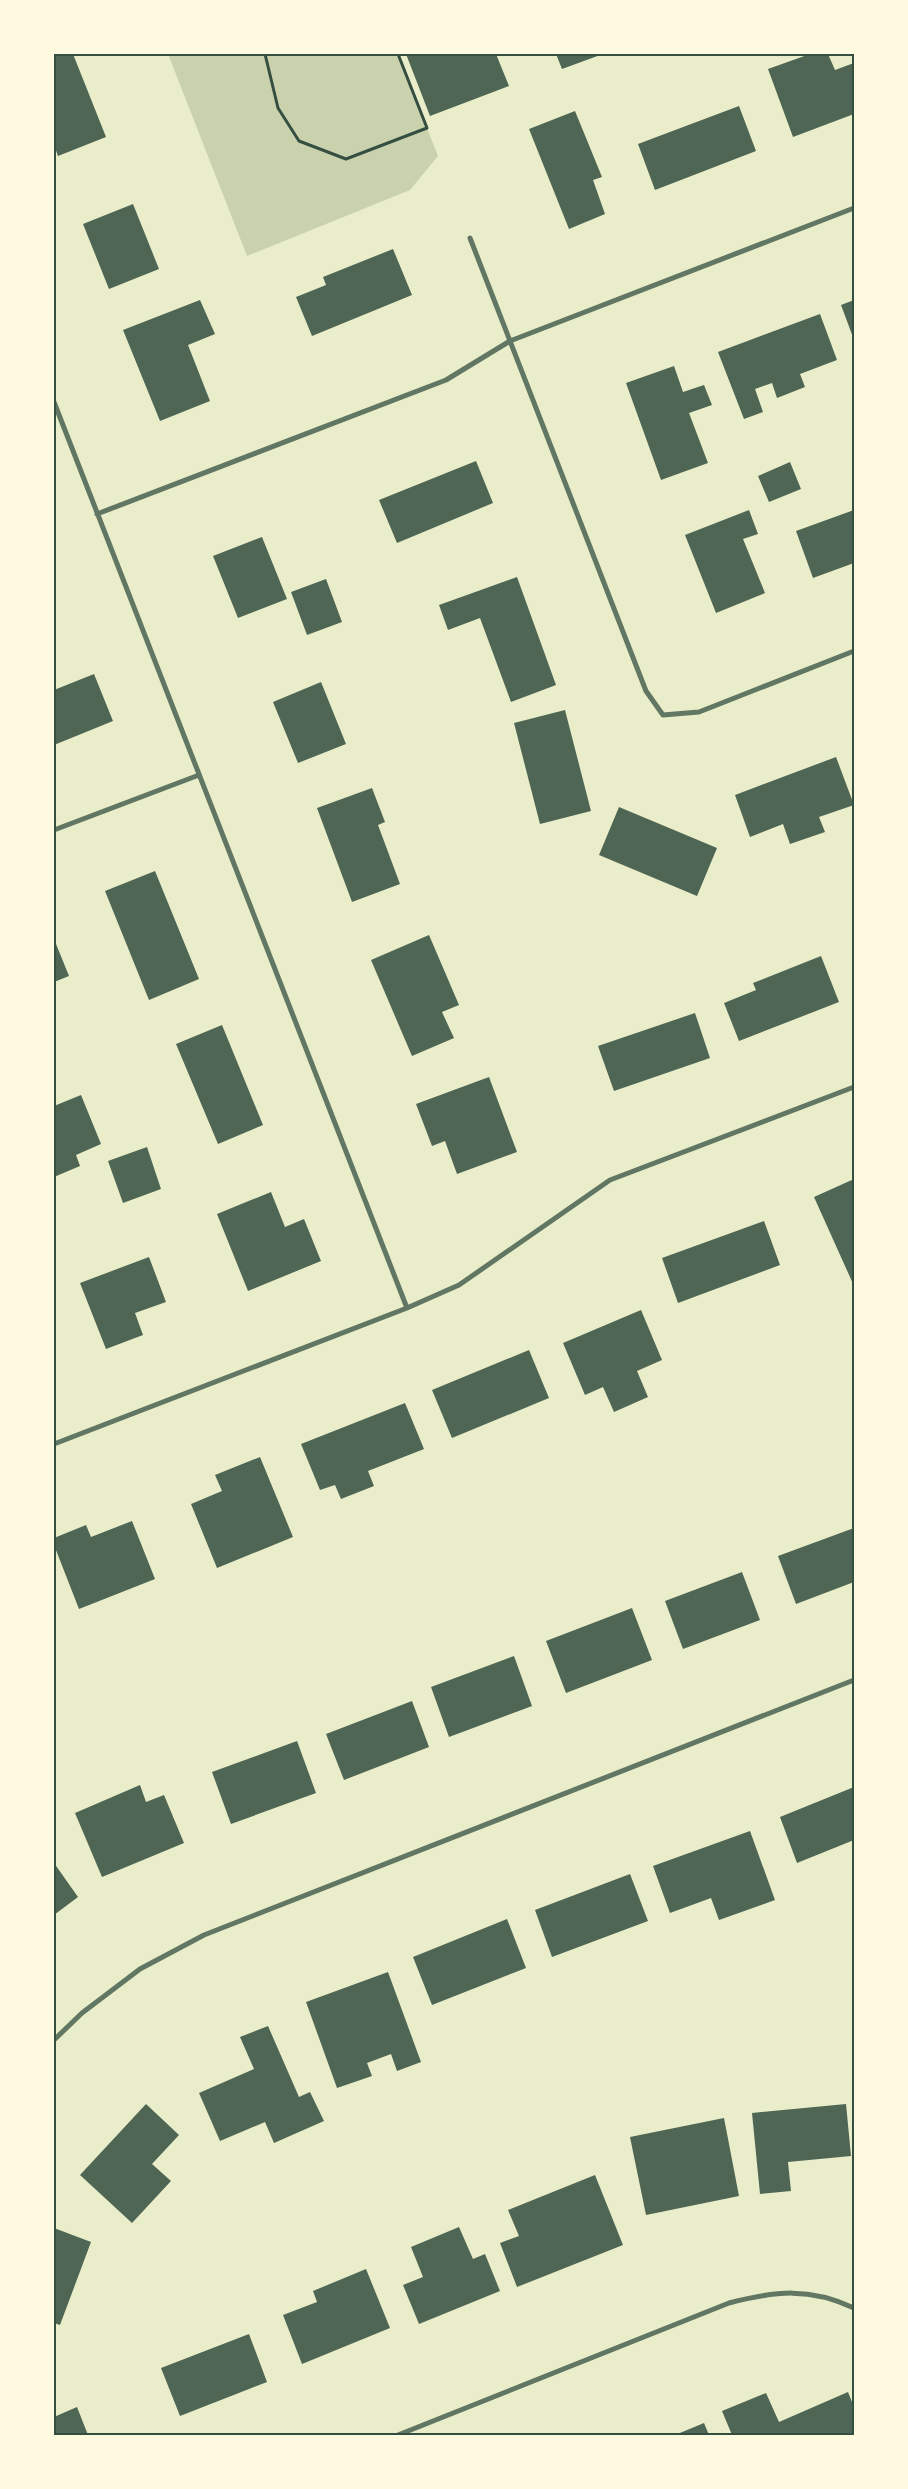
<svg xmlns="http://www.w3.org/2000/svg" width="908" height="2489" viewBox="0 0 908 2489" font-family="'DM Sans',sans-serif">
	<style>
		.green { fill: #cad2ad }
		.building { fill: #4f6655 }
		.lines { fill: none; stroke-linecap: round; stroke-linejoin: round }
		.path { stroke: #344e41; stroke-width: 3 }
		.minor { stroke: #617663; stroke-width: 5 }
		.neatline { fill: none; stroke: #344e41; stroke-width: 2 }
	</style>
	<rect width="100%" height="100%" fill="#e9edc9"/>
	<!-- green -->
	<path class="green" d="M168 54H398L438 156 410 190 247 256Z"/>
	<!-- building -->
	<path class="building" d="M73 54 106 137 58 156 54 145V55Z
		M406 54H496L509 86 430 116Z
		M556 54H603L562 69Z
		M810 54H828L835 70 854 63V114L793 137 768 69Z
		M739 106 756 151 655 190 638 144Z
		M575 111 602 177 593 180 605 214 569 229 529 129Z
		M133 204 159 269 109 289 83 224Z
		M393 249 412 295 312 336 296 297 326 285 323 277Z
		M200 300 215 334 188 345 210 401 160 421 123 330Z
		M854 300V340L841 305Z
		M820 314 837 360 800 374 805 387 777 398 772 383 755 389 763 412 744 419 718 352Z
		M674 366 683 392 704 385 712 405 689 413 708 463 661 480 626 383Z
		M476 461 493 503 397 543 379 500Z
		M790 462 801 489 769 502 758 476Z
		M749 510 758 534 743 539 765 593 716 613 685 535Z
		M854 510V563L813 578 796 531Z
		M262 537 287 599 238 618 213 556Z
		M517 577 556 685 511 702 480 618 448 630 439 605Z
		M326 579 342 622 307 635 291 592Z
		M94 674 113 721 54 745V690Z
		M321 682 346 744 298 763 273 702Z
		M565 710 591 811 540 824 514 723Z
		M836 757 854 805 819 817 825 832 790 844 783 824 750 837 735 795Z
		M372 788 385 822 378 825 400 884 352 902 317 808Z
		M619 807 717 848 697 896 599 855Z
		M155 871 199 979 149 1000 105 891Z
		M429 935 459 1005 442 1012 454 1038 412 1056 371 960Z
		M54 939 69 976 54 982Z
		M821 956 839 1002 739 1041 724 1003 756 990 753 983Z
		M695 1013 710 1058 614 1091 598 1046Z
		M222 1025 263 1125 218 1144 176 1044Z
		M489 1077 517 1152 457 1174 445 1141 432 1146 416 1104Z
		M81 1095 101 1144 76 1155 80 1166 54 1177V1106Z
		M147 1147 161 1189 123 1203 108 1161Z
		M854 1179V1286L814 1197Z
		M271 1192 285 1227 304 1219 321 1261 248 1291 217 1214Z
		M764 1221 780 1265 678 1303 662 1258Z
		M149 1257 166 1302 135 1313 143 1335 106 1349 80 1283Z
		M641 1310 662 1360 637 1371 648 1397 614 1412 603 1387 585 1395 563 1343Z
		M529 1350 549 1398 452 1438 432 1390Z
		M405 1403 424 1449 368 1471 374 1486 341 1499 335 1485 320 1490 301 1444Z
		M260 1457 293 1537 217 1568 191 1504 222 1491 215 1475Z
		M132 1521 155 1579 79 1609 54 1545V1538L86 1525 91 1537Z
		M854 1528V1582L796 1604 778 1556Z
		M742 1572 760 1620 683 1649 665 1601Z
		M632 1608 652 1660 566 1693 546 1641Z
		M514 1656 532 1706 449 1737 431 1687Z
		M412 1701 429 1747 344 1780 326 1734Z
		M297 1741 316 1793 231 1824 212 1772Z
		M140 1785 146 1802 164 1795 184 1843 102 1877 75 1813Z
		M854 1787V1840L797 1863 780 1817Z
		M750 1831 775 1900 719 1920 711 1898 670 1913 653 1866Z
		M54 1863 78 1897 54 1915Z
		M630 1874 648 1921 552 1957 535 1910Z
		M507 1919 526 1968 432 2005 413 1957Z
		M388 1972 421 2062 397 2071 391 2054 367 2063 372 2076 337 2088 306 2002Z
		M268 2026 299 2097 310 2092 324 2121 274 2143 265 2122 220 2141 199 2093 254 2069 240 2037Z
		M146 2104 179 2135 152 2164 171 2181 132 2223 80 2175Z
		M846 2104 851 2156 788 2162 791 2191 760 2194 752 2113Z
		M724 2118 739 2196 646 2215 630 2137Z
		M595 2175 623 2245 517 2287 500 2243 519 2236 508 2210Z
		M459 2227 473 2259 485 2254 500 2291 419 2324 403 2285 423 2277 411 2247Z
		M54 2228 91 2242 60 2325 54 2323Z
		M366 2269 390 2328 302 2364 283 2315 317 2302 313 2291Z
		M249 2334 267 2382 180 2416 161 2368Z
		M848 2392 854 2407V2435H732L722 2411 766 2393 779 2422Z
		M77 2407 88 2435H54V2417Z
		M704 2423 709 2435H675Z"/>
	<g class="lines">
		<!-- path -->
		<path class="path" d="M265 54 278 108 299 141 346 159 427 128 398 54"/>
		<!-- minor -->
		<path class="minor" d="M470 238 646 691 663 715 699 712 854 651
			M54 402 407 1308
			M97 514 446 380 510 341 854 208
			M54 830 199 775
			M54 1444 407 1308 459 1285 610 1180 854 1087
			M54 2040 82 2013 140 1969 204 1935 854 1680
			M398 2435 729 2303C775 2291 810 2287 854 2308"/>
	</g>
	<!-- border -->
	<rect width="908" height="2489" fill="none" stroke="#fefae0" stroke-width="110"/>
	<rect x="55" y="55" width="798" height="2379" class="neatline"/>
</svg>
